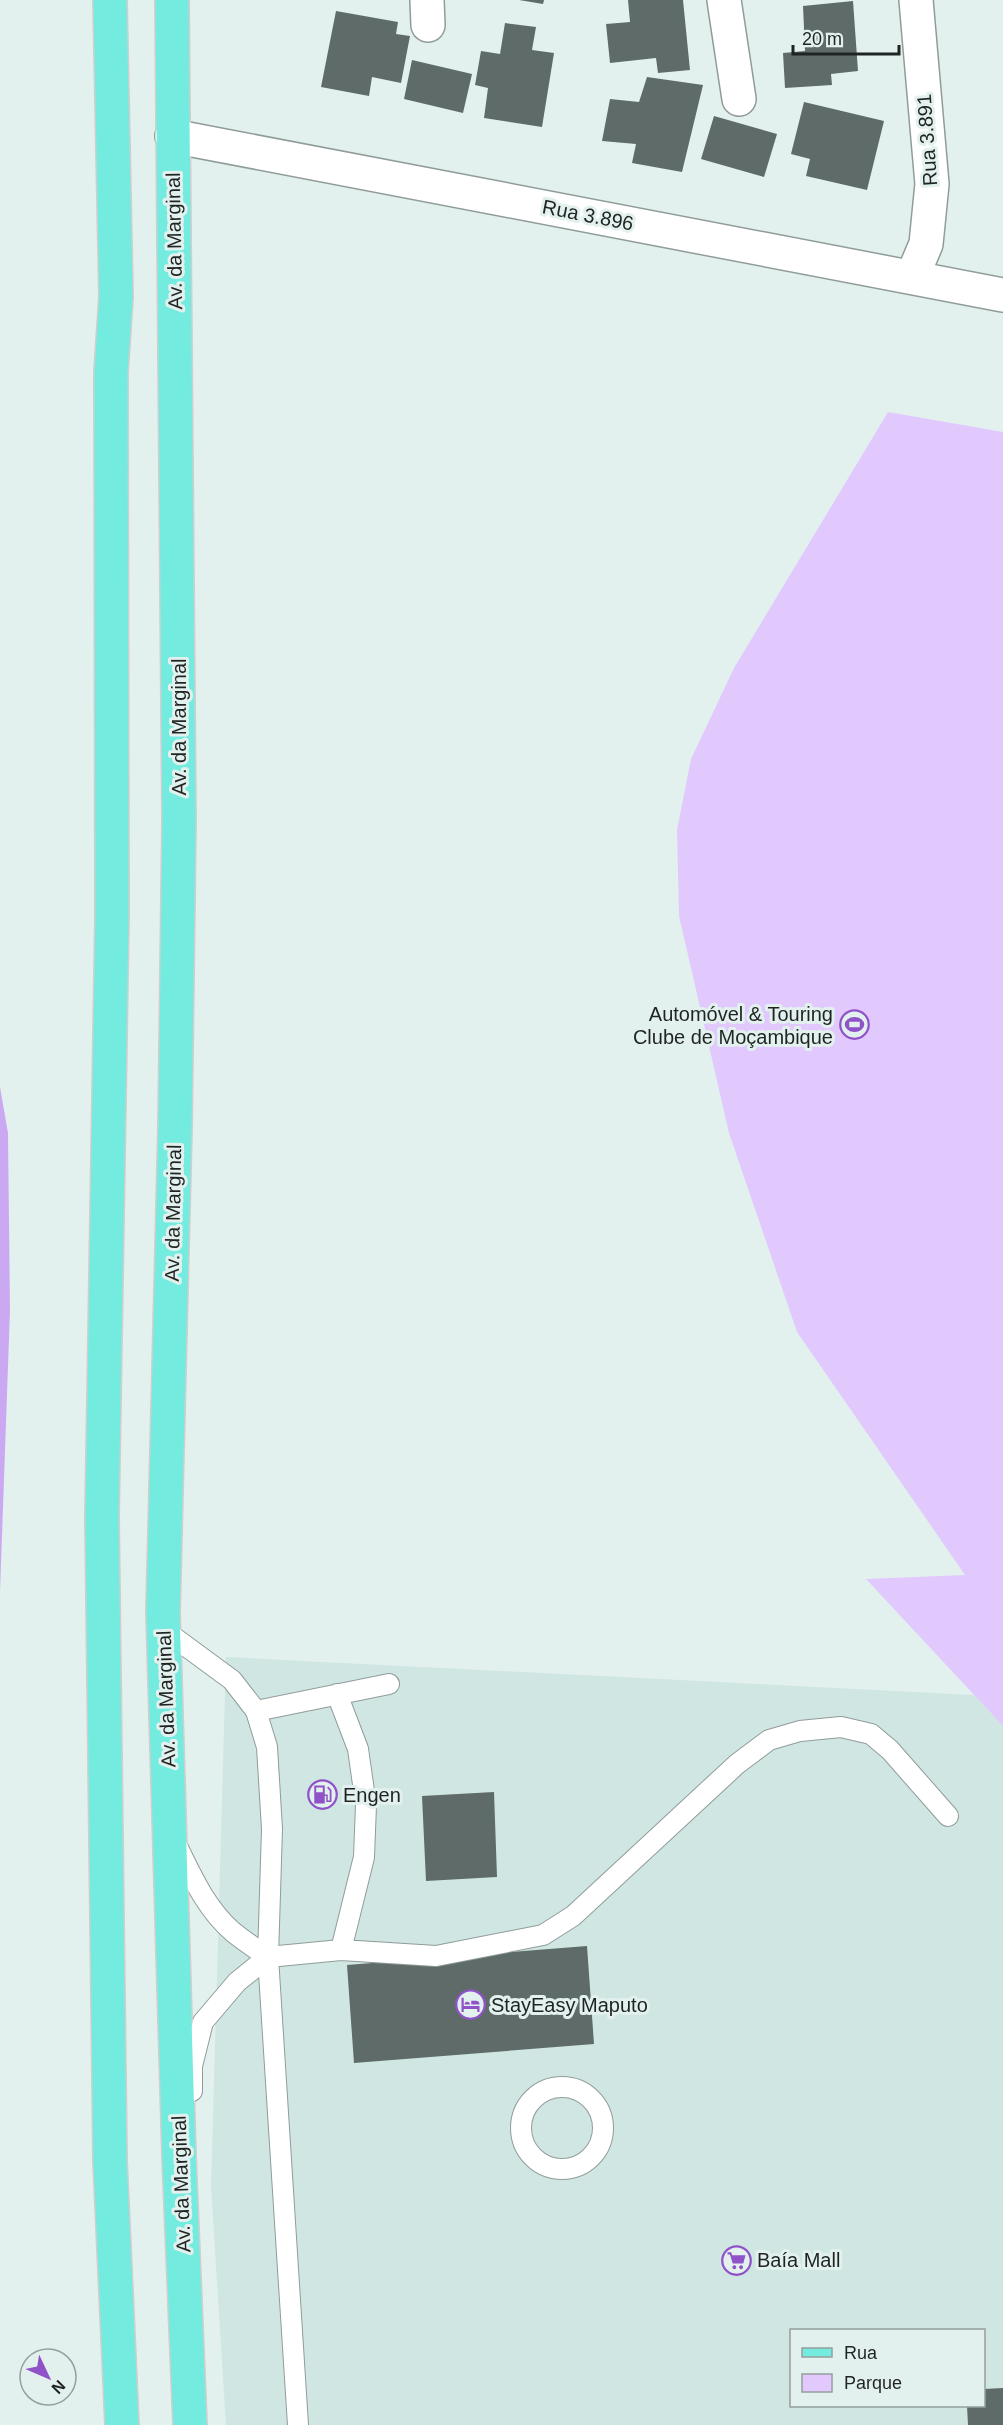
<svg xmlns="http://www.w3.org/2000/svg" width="1003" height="2425" viewBox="0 0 1003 2425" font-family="Helvetica,sans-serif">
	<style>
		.built { fill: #d0e6e2; fill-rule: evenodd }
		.green { fill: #e1c9fe }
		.water { fill: #cba9f2 }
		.building { fill: #5f6b68 }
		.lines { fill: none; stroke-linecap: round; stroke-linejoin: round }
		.lane-casing { stroke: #909c9a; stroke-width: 22 }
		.street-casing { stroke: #909c9a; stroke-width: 36 }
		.primary-casing { stroke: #cecfcf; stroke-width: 36 }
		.lane { stroke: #fff; stroke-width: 20 }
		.street { stroke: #fff; stroke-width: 33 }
		.primary { stroke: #74ebdf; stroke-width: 33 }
		.labels { text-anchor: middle; stroke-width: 6; stroke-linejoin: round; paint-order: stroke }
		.street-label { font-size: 20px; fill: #1f2423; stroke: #e3f1ee }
		.poi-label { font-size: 20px; fill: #1f2423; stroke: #e3f1ee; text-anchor: start }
	</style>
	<rect width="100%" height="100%" fill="#e3f1ee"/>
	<!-- built -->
	<path class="built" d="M226 1657 974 1695 1003 1726V2425H226L211 2187ZM792 2330H984V2406H792Z"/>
	<!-- green -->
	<path class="green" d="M888 412 1003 432V1726L866 1579 965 1575 797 1332 729 1133 679 916 677 830 691 759 734 668Z"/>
	<!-- water -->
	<path class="water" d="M0 1087 8 1133 10 1310 0 1592Z"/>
	<!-- building -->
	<path class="building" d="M519 0H544L543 4Z
		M628 0H683L690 70 658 73 656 58 610 63 606 24 630 22Z
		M853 1 858 71 831 74 832 85 785 88 783 53 805 51 803 6Z
		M336 11 398 22 396 34 410 36 401 83 372 77 369 96 321 87Z
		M505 23 536 27 532 50 554 53 542 127 484 118 488 88 475 85 481 51 500 54Z
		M412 60 472 74 463 113 404 99Z
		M647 77 703 85 682 172 632 163 636 144 602 141 610 99 639 102Z
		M804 102 884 121 867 190 806 176 810 159 791 154Z
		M714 116 777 134 764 177 701 159Z
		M494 1792 497 1877 426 1881 422 1796Z
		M587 1946 594 2044 354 2063 347 1965Z
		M1003 2388V2425H968L967 2406H984V2389Z"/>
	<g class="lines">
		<defs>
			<path id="lane" d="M164 1630 232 1680 256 1711 267 1747 272 1829 268 1957 298 2425
				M256 1711 389 1684
				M175 1842C191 1874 205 1908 233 1932 244 1941 256 1949 268 1957L237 1982 203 2022 192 2066V2091
				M341 1950 436 1956 543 1935 573 1916 737 1764 769 1740 800 1731 841 1727 871 1734 890 1750 948 1816
				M268 1957 341 1950 364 1857 366 1805 358 1749 337 1694
				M521 2128a41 41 0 1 1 82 0a41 41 0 1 1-82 0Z"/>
			<path id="street" d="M427 0 428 25
				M724 0 739 99
				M172 136 1003 295
				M912 277 926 244 932 184 916 0"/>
			<path id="primary" d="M110 0 116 297 111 372 112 916 102 1517 110 2160 122 2425
				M172 0 179 821 175 1127 163 1612 179 2156 190 2425"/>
		</defs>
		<!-- lane casing -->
		<use href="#lane" class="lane-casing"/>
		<!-- street casing -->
		<use href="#street" class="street-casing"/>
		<!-- primary casing -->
		<use href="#primary" class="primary-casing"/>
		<!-- lane -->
		<use href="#lane" class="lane"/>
		<!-- street -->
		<use href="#street" class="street"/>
		<!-- primary -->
		<use href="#primary" class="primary"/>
	</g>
	<!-- icons -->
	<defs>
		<symbol id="stadium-ring" viewBox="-11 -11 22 22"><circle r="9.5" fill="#e3f1ee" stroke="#9052c8" stroke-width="1.5"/><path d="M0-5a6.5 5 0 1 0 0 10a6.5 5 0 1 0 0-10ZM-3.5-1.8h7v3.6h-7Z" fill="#9052c8"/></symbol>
		<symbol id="fuel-ring" viewBox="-11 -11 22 22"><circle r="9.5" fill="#e3f1ee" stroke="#9052c8" stroke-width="1.5"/><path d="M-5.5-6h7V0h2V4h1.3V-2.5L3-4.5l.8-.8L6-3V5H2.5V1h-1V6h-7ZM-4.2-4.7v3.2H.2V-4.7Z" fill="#9052c8"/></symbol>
		<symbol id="hotel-ring" viewBox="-11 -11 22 22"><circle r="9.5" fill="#e3f1ee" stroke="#9052c8" stroke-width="1.5"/><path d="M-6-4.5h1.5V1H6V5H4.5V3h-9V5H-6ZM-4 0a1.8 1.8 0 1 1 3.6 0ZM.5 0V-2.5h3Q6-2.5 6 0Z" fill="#9052c8"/></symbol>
		<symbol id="supermarket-ring" viewBox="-11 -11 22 22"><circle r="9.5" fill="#e3f1ee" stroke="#9052c8" stroke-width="1.5"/><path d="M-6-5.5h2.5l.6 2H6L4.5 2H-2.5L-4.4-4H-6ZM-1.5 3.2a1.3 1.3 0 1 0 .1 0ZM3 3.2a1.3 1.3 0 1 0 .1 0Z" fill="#9052c8"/></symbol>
	</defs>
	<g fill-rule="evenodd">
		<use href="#stadium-ring" x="838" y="1008" width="33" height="33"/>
		<use href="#fuel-ring" x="306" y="1778" width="33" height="33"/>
		<use href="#hotel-ring" x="454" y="1988" width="33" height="33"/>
		<use href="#supermarket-ring" x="720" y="2244" width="33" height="33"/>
	</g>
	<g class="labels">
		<!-- street labels -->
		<g class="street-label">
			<text transform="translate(927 140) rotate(-94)" y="7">Rua 3.891</text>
			<text transform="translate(588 215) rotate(11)" y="7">Rua 3.896</text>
			<text transform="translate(174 241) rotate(-91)" y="7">Av. da Marginal</text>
			<text transform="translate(179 727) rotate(-90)" y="7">Av. da Marginal</text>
			<text transform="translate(173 1213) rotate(-89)" y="7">Av. da Marginal</text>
			<text transform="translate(166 1699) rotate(-92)" y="7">Av. da Marginal</text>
			<text transform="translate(181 2184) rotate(-92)" y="7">Av. da Marginal</text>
		</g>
		<!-- poi labels -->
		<g class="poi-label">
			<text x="833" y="1021" text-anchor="end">Automóvel &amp; Touring<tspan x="833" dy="23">Clube de Moçambique</tspan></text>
			<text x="343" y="1802">Engen</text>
			<text x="491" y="2012">StayEasy Maputo</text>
			<text x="757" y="2267">Baía Mall</text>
		</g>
	</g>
	<!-- legend -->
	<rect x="790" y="2329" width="195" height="78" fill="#e3f1ee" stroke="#959f9d" stroke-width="1.5"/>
	<rect x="802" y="2348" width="30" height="9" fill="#74ebdf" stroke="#959f9d" stroke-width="1.5"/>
	<text x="844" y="2359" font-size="18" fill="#1f2423">Rua</text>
	<rect x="802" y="2374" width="30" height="18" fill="#e1c9fe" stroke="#959f9d" stroke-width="1.5"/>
	<text x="844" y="2389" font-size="18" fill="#1f2423">Parque</text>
	<!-- north arrow -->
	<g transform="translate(48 2377) rotate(134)"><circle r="28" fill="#e3f1ee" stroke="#959f9d" stroke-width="1.5"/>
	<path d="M0-4.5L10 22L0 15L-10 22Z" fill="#9052c8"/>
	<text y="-9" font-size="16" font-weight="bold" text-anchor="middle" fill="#1f2423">N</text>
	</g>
	<!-- scale -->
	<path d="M793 45v9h106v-9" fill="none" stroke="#1f2423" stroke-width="3"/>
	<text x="802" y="45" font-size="18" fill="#1f2423" stroke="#e3f1ee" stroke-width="4.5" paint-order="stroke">20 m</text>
</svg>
